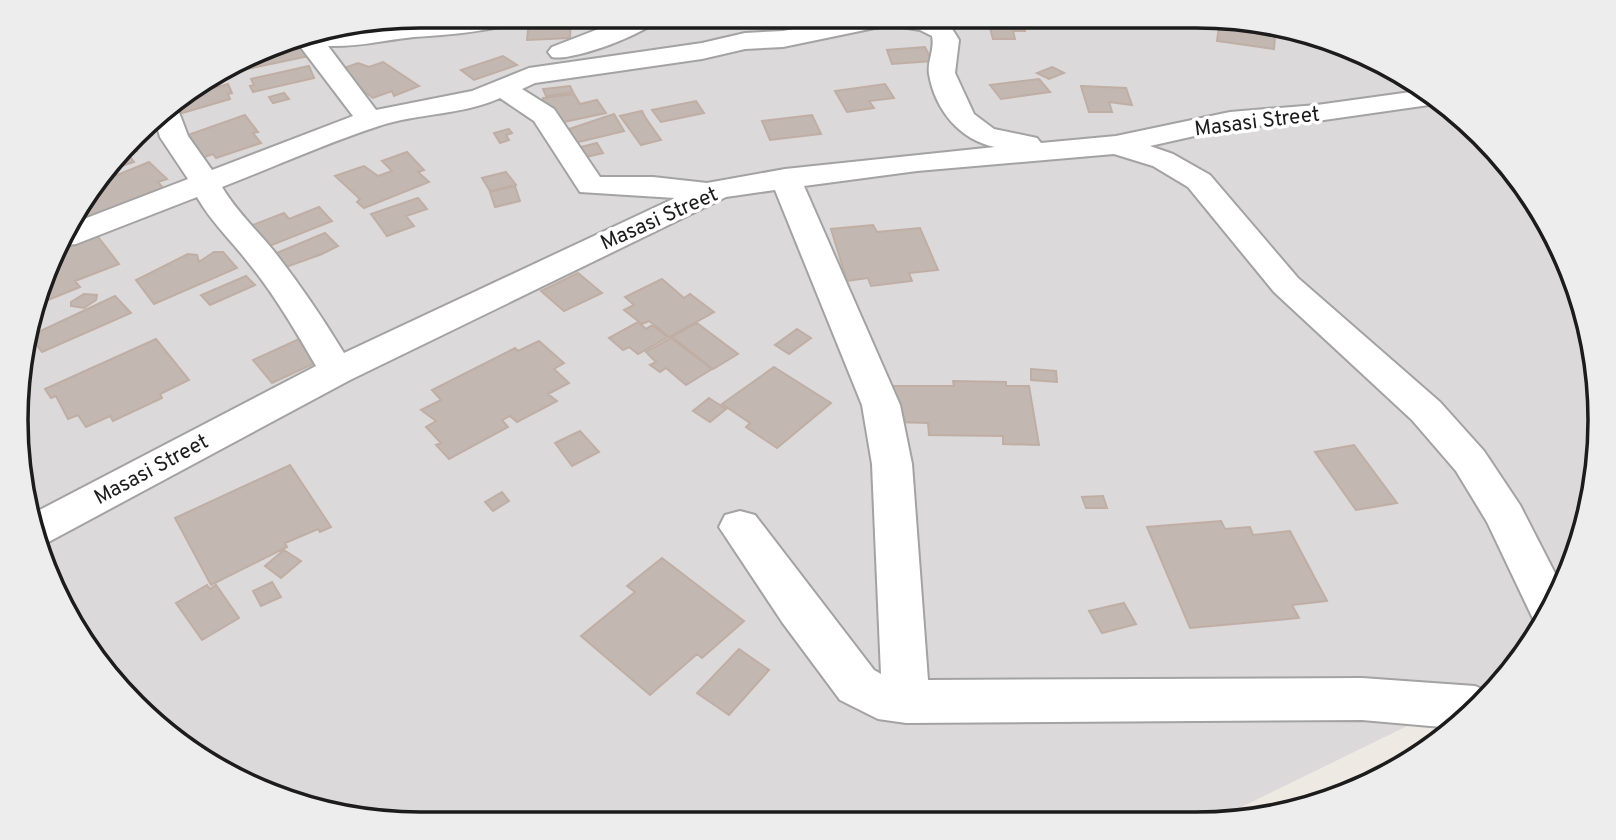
<svg xmlns="http://www.w3.org/2000/svg" width="1616" height="840" viewBox="0 0 1616 840" font-family="Overpass,sans-serif">
	<style>
		.residential { fill: #dbd9d9 }
		.building { fill: #c2b8b1; stroke: #c0aea4; stroke-width: 2 }
		.lines { fill: none; stroke-linecap: round; stroke-linejoin: round }
		.minor-casing { stroke: #a3a3a3; stroke-width: 4 }
		.minor { fill: #fff; fill-rule: evenodd }
		.labels { text-anchor: middle; stroke-width: 7; stroke-linejoin: round; paint-order: stroke }
		.street-label { font-size: 21px; fill: #1c1c1c; stroke: #fff }
		.rim { fill: none; stroke: #1c1c1c; stroke-width: 3.5 }
	</style>
	<rect width="100%" height="100%" fill="#eee9e2"/>
	<!-- residential -->
	<path class="residential" d="M420 16 1222 17 1375 58 1500 154 1579 290 1599 447 1558 599 1500 686 1462 720 1450 705 1213 821 394 823 241 782 134 706 57 598 19 472 29 316 84 196 174 100 290 37Z"/>
	<!-- building -->
	<path class="building" d="M1021 16 1025 31H1013L1015 39H993L990 28H968L965 17Z
		M571 18 570 38 527 40 529 21Z
		M375 23 378 29 327 38 325 32Z
		M1219 27 1275 35 1274 49 1217 41Z
		M303 39 309 56 247 69 245 61 278 43Z
		M925 47 932 61 892 64 887 50Z
		M503 56 517 65 474 80 461 70Z
		M383 62 419 86 394 96 392 91 373 98 362 90 357 91 336 71 358 63 369 67Z
		M309 66 314 78 253 92 250 86 254 85 251 79Z
		M1052 67 1064 73 1049 79 1037 73Z
		M1039 79 1050 92 1001 99 990 85Z
		M228 84 232 93 228 94 230 99 169 117 170 104 174 100Z
		M885 84 894 98 869 101 874 108 847 112 835 91Z
		M570 86 573 92 546 96 543 89Z
		M1081 86 1126 88 1132 105 1109 102 1112 112H1089Z
		M284 93 289 99 273 103 269 97Z
		M574 94 580 104 597 100 606 113 554 124 542 103 543 98Z
		M696 101 704 113 661 122 652 110Z
		M642 111 645 117 661 140 641 145 620 116Z
		M614 114 624 131 574 143 566 130Z
		M245 115 258 132 253 133 261 143 216 158 213 154 193 161 182 137Z
		M812 115 821 134 770 140 762 121Z
		M509 129 512 133 506 135 509 140 500 143 494 133Z
		M597 143 603 153 586 157 581 147Z
		M135 147 137 151 128 154 134 162 106 171 127 149Z
		M407 152 424 170 418 172 429 182 364 208 357 202 360 199 335 176 364 166 378 176 392 171 382 161Z
		M149 162 167 179 158 182 163 188 146 194 152 200 89 222 78 209 88 191 103 185 100 182Z
		M506 172 516 185 490 191 482 178Z
		M515 186 520 201 495 207 490 192Z
		M418 198 427 209 406 216 414 226 387 236 371 214Z
		M319 207 332 221 269 246 250 226 284 213 289 219Z
		M873 225 877 232 920 228 938 270 909 273 912 281 871 286 868 278 847 281 831 229Z
		M95 233 119 264 75 281 80 287 48 300 44 293 39 294 61 245Z
		M325 233 338 246 322 254 283 268 272 255Z
		M214 252H223L237 268 154 304 136 280 188 254 197 255 199 262Z
		M578 273 602 293 564 311 541 291Z
		M246 276 255 285 210 305 201 295Z
		M662 279 684 298 690 294 714 312 669 337 649 321 642 324 624 310 634 305 625 297Z
		M84 294 97 295 96 300 84 308 71 306V302Z
		M115 296 131 313 42 352 30 336Z
		M638 322 646 329 652 325 668 337 638 354 629 347 623 350 609 338Z
		M697 323 738 354 713 369 672 337Z
		M797 329 811 338 789 354 775 345Z
		M308 335 328 357 272 383 253 360Z
		M671 338 712 369 686 385 666 368 660 372 650 365 656 362 646 352Z
		M156 339 189 380 160 394 162 398 113 421 110 416 86 427 78 415 68 419 56 396 51 398 45 389Z
		M539 341 564 363 554 369 569 383 548 394 557 401 517 422 510 416 502 420 508 427 449 459 436 445 441 443 426 427 436 421 421 410 441 400 432 390 515 348 518 351Z
		M774 367 831 403 777 448 746 427 750 423 722 404Z
		M1031 369 1056 371 1057 382 1031 380Z
		M953 381 1006 382V386H1029L1039 445 1003 444V436L929 435 928 423 894 422 892 386H954Z
		M709 398 726 409 710 422 693 411Z
		M580 431 599 452 572 466 555 443Z
		M1354 445 1397 503 1356 510 1315 452Z
		M290 465 331 527 320 532 318 529 285 543 287 547 211 585 175 518Z
		M502 492 509 501 493 511 485 502Z
		M1103 496 1107 508H1086L1082 497Z
		M1221 521 1225 529 1250 527 1253 535 1290 531 1327 601 1292 605 1299 618 1190 628 1147 527Z
		M284 550 301 561 281 578 265 566Z
		M662 558 744 621 702 658 697 654 650 695 581 636 635 592 627 586Z
		M272 582 281 597 261 606 253 591Z
		M207 585 210 589 216 585 239 618 202 640 176 603Z
		M1124 603 1136 624 1102 633 1089 611Z
		M77 613 104 656 100 658 70 617Z
		M739 649 769 670 729 715 697 693Z
		M1130 812 1134 821H1075Z"/>
	<g class="lines">
		<defs>
			<path id="minor" d="M480 16H530L527 21C489 31 453 35 414 37 384 40 361 47 328 46L376 110 472 91 529 68 702 43 745 33 783 31 861 16H930L951 27 959 40 955 73 974 114 994 129 1037 138 1041 143 1116 136 1230 112 1317 105 1418 91 1436 104 1317 121 1230 128 1150 146 1173 154 1210 175 1298 278 1440 402 1484 451 1520 505 1562 587 1558 599 1541 625 1535 623 1487 522 1456 471 1412 420 1274 292 1188 187 1153 166 1114 154 917 171 804 186 900 405 912 464 928 680 1362 678 1475 686 1492 693 1453 728 1362 720 906 723 878 719 840 700 782 622 719 527 725 515 740 511 755 515 874 670 881 674 872 464 862 405 775 190 726 197 350 380 41 546 32 514 316 366C295 330 274 294 247 261 230 239 211 222 197 197L76 244 61 246 71 224 188 179 160 137 155 120 172 101 175 102 188 136 212 170 353 116 293 37ZM889 25 920 30 932 36C935 49 927 62 929 74 935 110 960 140 995 147L785 169 707 183 653 177H600L554 109 522 89 535 83 702 59 745 49 783 47ZM500 98 534 121 580 192 675 198 344 353C322 317 299 283 273 250 255 228 237 212 222 187 274 167 326 143 379 126 418 113 463 115 500 98Z
				M632 16H662C650 33 571 62 552 57L548 52 552 47Z"/>
		</defs>
		<!-- minor casing -->
		<use href="#minor" class="minor-casing"/>
		<!-- minor -->
		<use href="#minor" class="minor"/>
	</g>
	<g class="labels">
		<!-- street labels -->
		<g class="street-label">
			<text transform="translate(1257 121) rotate(-7)" y="7">Masasi Street</text>
			<text transform="translate(659 218) rotate(-24)" y="7">Masasi Street</text>
			<text transform="translate(151 469) rotate(-28)" y="7">Masasi Street</text>
		</g>
	</g>
	<!-- crop -->
	<path d="M0 0H1616V840H0ZM420 28H1196A392 392 0 0 1 1588 420V420A392 392 0 0 1 1196 812H420A392 392 0 0 1 28 420V420A392 392 0 0 1 420 28Z" fill="#ededed" fill-rule="evenodd"/>
	<path class="rim" d="M420 28H1196A392 392 0 0 1 1588 420V420A392 392 0 0 1 1196 812H420A392 392 0 0 1 28 420V420A392 392 0 0 1 420 28Z"/>
</svg>
